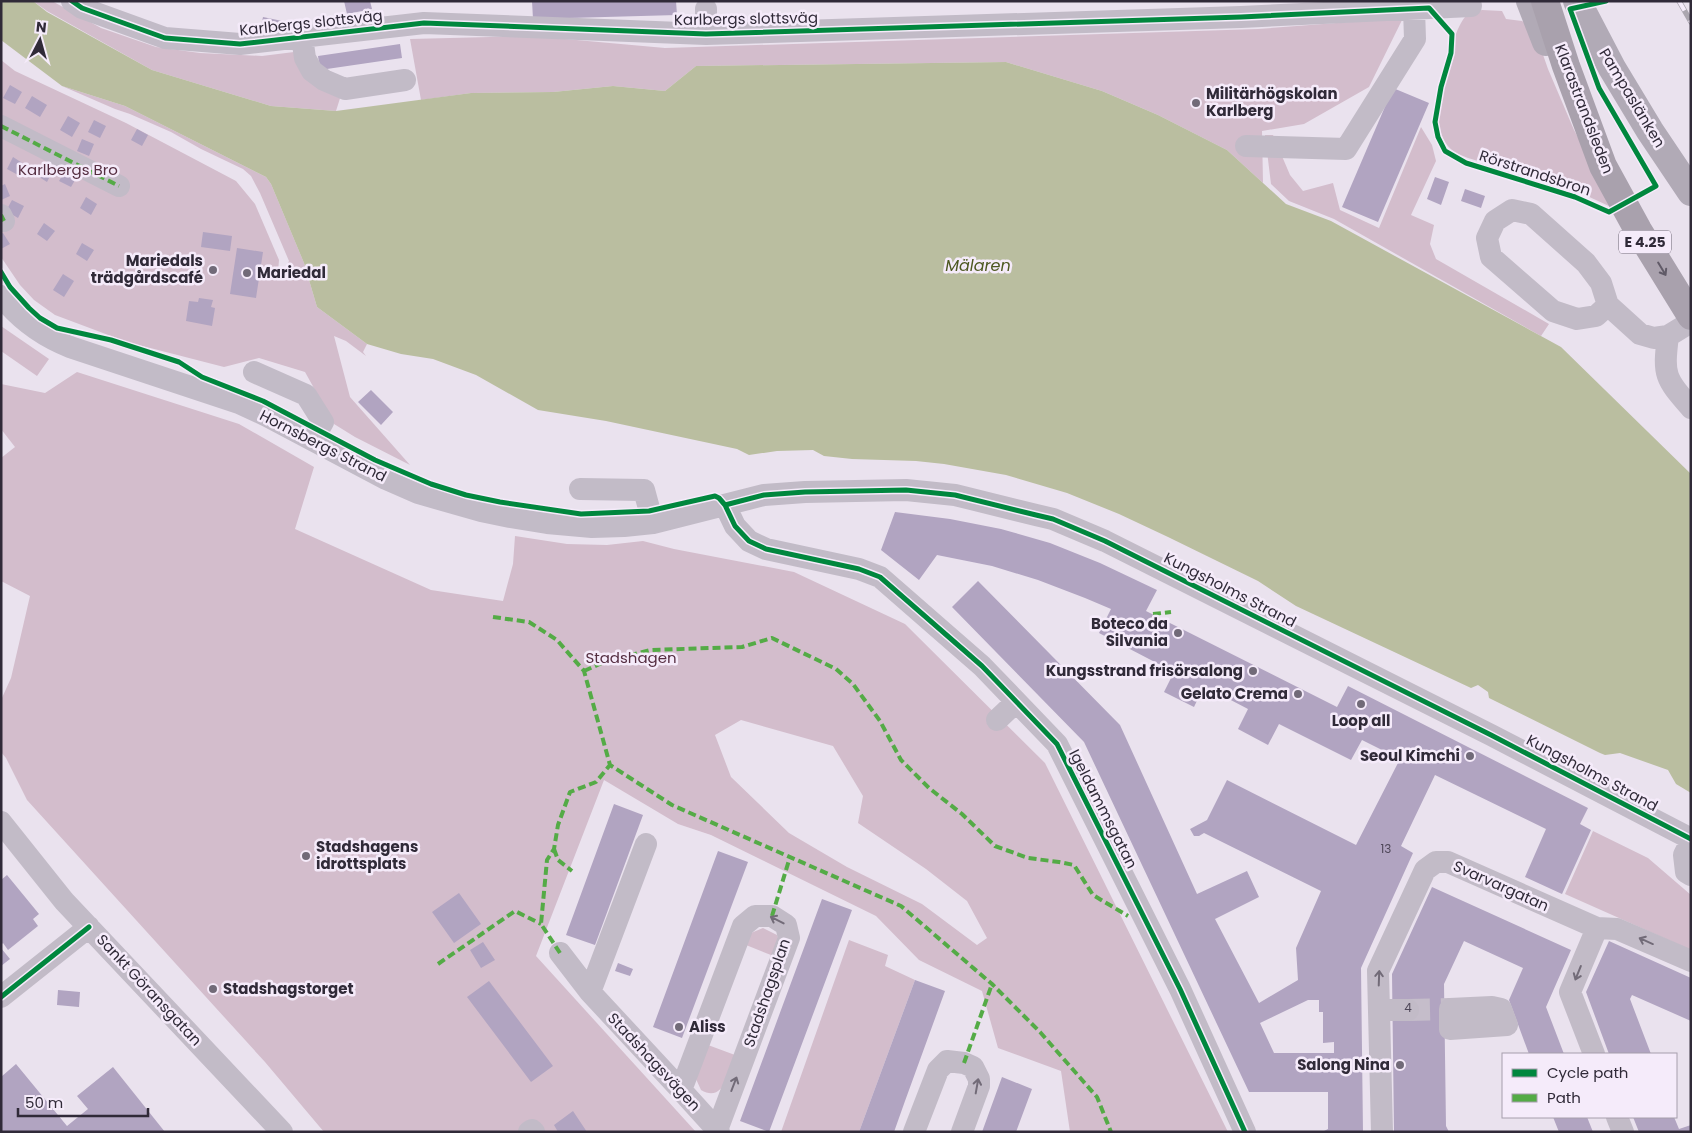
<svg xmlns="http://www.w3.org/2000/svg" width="1692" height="1133" viewBox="0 0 1692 1133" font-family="Poppins,sans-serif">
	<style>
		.green { fill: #d3bdcc; fill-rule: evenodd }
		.water { fill: #babea0 }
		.building { fill: #b1a4c1; fill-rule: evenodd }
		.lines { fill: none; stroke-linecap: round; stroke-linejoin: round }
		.minor-tunnel { stroke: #c5bdca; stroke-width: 22; stroke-dasharray: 22 11; stroke-linecap: butt }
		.minor { stroke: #c2bbc7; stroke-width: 22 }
		.major { stroke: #b1aab6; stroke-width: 28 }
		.highway { stroke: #a9a1ad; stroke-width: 28 }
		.rail-casing { stroke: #aba6af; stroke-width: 5.5 }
		.rail { stroke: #f5ebfa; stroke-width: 4; stroke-dasharray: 11; stroke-linecap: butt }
		.quiet { stroke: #54ab46; stroke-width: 4; stroke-dasharray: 8 4; stroke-linecap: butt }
		.cycleway-casing { stroke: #f5ebfa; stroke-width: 8 }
		.cycleway { stroke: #00873e; stroke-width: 5 }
		.oneway { stroke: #605a67 }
		.oneway2 { stroke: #726b78 }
		.poi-dot { fill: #716a78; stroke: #f5ebfa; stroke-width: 2 }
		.labels { text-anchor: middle; stroke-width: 5; stroke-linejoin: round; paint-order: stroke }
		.number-label { font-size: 12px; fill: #50485a }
		.shield { fill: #f5ebfa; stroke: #6b6472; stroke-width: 1 }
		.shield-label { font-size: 14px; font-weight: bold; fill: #302a38 }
		.street-label { font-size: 15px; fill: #302a38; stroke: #f5ebfa }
		.poi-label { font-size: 15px; font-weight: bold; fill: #302a38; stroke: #f5ebfa; text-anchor: end }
		.park-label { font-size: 15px; fill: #552e41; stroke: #f5ebfa }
		.water-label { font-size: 16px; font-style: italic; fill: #4d5820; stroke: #f5ebfa }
	</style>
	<rect width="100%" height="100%" fill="#eae2ee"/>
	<!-- green -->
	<path class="green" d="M33 1H52L101 28 156 47 200 53 262 56 294 52 341 95 336 111 271 106 152 70 47 11Z
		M1482 10 1502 11 1506 19 1522 21 1534 29 1548 69 1574 130 1613 203 1609 206 1572 189 1468 158C1454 153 1446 148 1441 133 1433 108 1449 77 1454 54 1455 48 1454 43 1455 38 1456 32 1461 22 1465 17 1470 11 1475 12 1482 10Z
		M1403 18 1369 87 1304 124 1262 131 1263 183 1227 150 1158 115 1102 91 1006 62 696 66 665 91 613 86 553 92 471 93 421 100 410 39 532 36 665 48 1258 29Z
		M1 60 15 71 126 123 236 181 255 204 279 260 278 272H283L289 261 260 193 251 176 243 169 201 149 171 132 130 114 115 109 62 86 125 106 266 177 271 184 304 263 317 307 367 344 363 352 366 356 346 341 334 336 350 397 410 465 355 437 334 424 305 372 259 358 224 367 127 342 55 315 34 300 20 285 1 257Z
		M1421 127 1432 145 1436 161 1411 215 1434 225 1430 244 1436 259 1549 324 1541 336 1334 219 1289 201 1271 184 1265 135H1273L1290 175 1303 191 1333 183 1340 210 1379 228Z
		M1 326 49 359 37 376 1 351Z
		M77 372 239 424 314 467 295 529 431 590 503 601 513 564 515 536 567 544 607 545 643 541 674 549 794 572 905 624 1045 763 1228 1132H1070L1061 1071 998 1048 982 991 919 960 876 916 711 835 678 824 604 780 536 956 696 1132H324L265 1062 27 800 6 758 1 752V700L11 678 30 596 1 581V458L15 447 1 429V384L45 393ZM741 720 833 746 863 796 858 823 926 869 967 901 987 938 977 945 922 904 847 867 789 833 731 777 715 735Z
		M1593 831 1648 858 1691 895V950L1565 894Z
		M763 928 777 935 779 940 776 957 746 945 751 933Z
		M849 940 888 955 885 966 915 980 859 1132H781Z
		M708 1045 735 1055C730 1070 724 1104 701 1090L696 1079Z"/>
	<!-- water -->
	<path class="water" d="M1 1H33L47 12 152 70 271 106 336 111 471 93 553 92 613 86 665 91 696 66 1006 62 1102 91 1158 115 1227 150 1286 204 1331 221 1561 347 1691 474V793L1676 784 1668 770 1620 753 1605 755 1600 753 1489 698 1488 692 1478 685 1471 688 1296 606 1258 581 1168 537 1119 514 1067 493 1006 475 944 464 916 461 852 459 824 456 813 450 777 451 749 455 737 449 606 421 538 410 476 375 433 359 401 354 367 344 317 307 304 263 271 184 266 177 125 106 62 86 1 40Z"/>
	<!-- building -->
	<path class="building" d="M344 1H370L372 9 347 14Z
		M532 1H676L677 15 533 19Z
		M263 17 287 22 285 30 261 26Z
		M400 44 402 58 320 70 318 56Z
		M10 85 22 92 15 104 3 98Z
		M1393 88 1429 103 1378 222 1342 207Z
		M32 96 47 105 40 117 25 108Z
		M68 116 80 123 72 137 60 130Z
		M94 120 106 126 100 138 88 132Z
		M137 129 148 135 142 146 131 140Z
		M82 139 94 144 89 156 77 151Z
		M13 157 24 164 18 175 7 169Z
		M42 164 53 170 47 182 36 175Z
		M66 169 78 175 71 187 59 181Z
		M1435 177 1449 182 1441 205 1427 199Z
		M5 184 10 196 1 200V186Z
		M1465 189 1485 196 1481 208 1461 201Z
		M86 197 97 204 91 215 80 208Z
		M12 200 24 206 18 218 6 211Z
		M44 223 55 231 47 241 37 234Z
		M203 232 232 236 230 251 201 247Z
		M3 233 10 244 1 249V234Z
		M82 243 94 250 87 261 76 254Z
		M237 248 263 252 256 298 230 294Z
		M63 274 74 281 64 297 53 290Z
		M199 298 213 300 211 307 215 308 212 326 186 321 189 301 198 302Z
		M371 390 393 412 381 425 358 402Z
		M895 512 950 519 1001 529 1050 543 1100 563 1157 590 1146 611 1337 707 1348 686 1588 808 1580 824 1591 830 1562 894 1525 877 1546 829 1435 775 1401 846 1413 853 1361 968 1363 1132H1322L1328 1129V1092H1249L1084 742 952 607 978 581 1120 725 1197 894 1247 871 1259 897 1215 919 1259 1003 1298 980 1296 948 1321 891 1204 833 1199 836H1194L1190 829 1207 820 1227 780 1356 845 1400 759 1362 740 1351 760 1279 724 1268 745 1238 729 1248 709 1204 686 1194 707 1164 692 1174 672 1099 633 1111 609 1085 598 1038 580 992 566 937 555 919 580 881 550ZM1308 1000H1319V1012H1323V1043L1334 1042V1053H1274L1260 1023Z
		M614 804 643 815 595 945 566 935Z
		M718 851 748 862 682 1038 653 1027Z
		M7 875 39 914 33 919 38 926 8 950 3 943 1 945V880Z
		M1432 887 1571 950 1546 1007 1564 1054H1529L1509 1000 1523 968 1464 941 1444 984 1446 1126 1449 1132H1394L1392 974Z
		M459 893 481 924 454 943 432 912Z
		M822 899 852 910 769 1132 740 1121Z
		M1609 941 1691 978V1021L1632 995 1630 999 1651 1054H1609L1586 992Z
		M483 942 495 960 481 968 470 950Z
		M1 948 10 959 1 966Z
		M618 963 633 969 630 976 615 971Z
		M915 980 945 991 905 1101 894 1132H859Z
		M489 981 553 1066 531 1082 467 997Z
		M58 990 80 992 79 1007 57 1005Z
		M16 1064 67 1126 88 1109 77 1096 113 1067 165 1132H1V1077Z
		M1002 1077 1032 1089 1016 1132H982Z
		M573 1111 587 1132H558L554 1125Z
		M1553 1117H1587L1593 1132H1559Z
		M1633 1117H1674L1679 1129 1691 1125V1132H1639Z"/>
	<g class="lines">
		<!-- minor-tunnel -->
		<path class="minor-tunnel" d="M1408 1010 1450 1009"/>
		<!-- minor -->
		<path class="minor" d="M72 1 82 8 165 38 240 44 424 23 706 34 1241 17 1471 6
			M706 9V34
			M302 37 305 58 312 71 324 80 345 89 405 80
			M1 126 119 186
			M1246 146 1346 149 1415 39 1414 9
			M1 215 4 221
			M1 296C20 320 42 336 70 347L239 403 267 416 386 479 418 493 481 511 510 517 547 523 592 527 624 526 653 523 764 495 805 492 906 490 955 495 1036 515 1053 519 1105 541 1491 735 1691 839
			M1608 305 1596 316 1577 319 1553 311 1491 257 1487 238 1495 221 1512 210 1531 214 1586 263 1601 283 1608 305 1640 334 1654 338 1668 336 1691 322
			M1668 336C1663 376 1665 378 1691 408
			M254 372 306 395 323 422 313 440
			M580 489 644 490 653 523
			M725 505 735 526 749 541 766 549 859 569 880 577 982 666 1057 744 1180 989 1245 1132
			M997 720 1016 702
			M1 822 64 901 282 1132
			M1691 841 1684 855 1686 872 1691 875
			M646 844 590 992 681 1090 719 1132
			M560 953 590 992
			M1 997 89 927
			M1379 1007 1388 1010H1408
			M1492 1007 1501 1009 1507 1025 1450 1029V1009Z
			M1594 1054 1570 992 1597 928
			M681 1090 743 926 755 916H772L786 925 789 938 717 1130
			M1617 1117 1623 1132
			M529 1132 532 1130 534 1132
			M914 1132 938 1070 947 1061 964 1063 973 1067 979 1079V1086L962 1132
			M1382 1132 1378 971 1425 870 1436 862H1448L1597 928 1617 929 1691 961"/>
		<!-- major -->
		<path class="major" d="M1530 1 1546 42
			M1577 1 1612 68 1650 131 1691 192"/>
		<!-- highway -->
		<path class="highway" d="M1545 1 1566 66 1603 166 1638 230 1691 316"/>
		<defs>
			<path id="rail" d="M1679 1 1691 22"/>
		</defs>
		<!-- rail casing -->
		<use href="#rail" class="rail-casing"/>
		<!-- rail -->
		<use href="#rail" class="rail"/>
		<!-- quiet -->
		<path class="quiet" d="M1 126 119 186
			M1 215 4 221
			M1153 614 1171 612
			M493 617 529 622 557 640 584 671 610 765 672 805 901 906 992 984 1040 1032 1097 1097 1111 1132
			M584 671 604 662 650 650 742 647 772 638 836 669 853 684 880 721 901 760 929 788 962 814 995 846 1028 858 1059 862 1074 865 1093 895 1128 916
			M554 849 558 860 572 871
			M772 916 790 857
			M560 953 541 924 547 860 554 849 558 825 570 792 596 782 610 765
			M438 964 515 911 541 924
			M964 1063 992 984"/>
		<defs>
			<path id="cycleway" d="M72 1 82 8 165 38 240 44 424 23 706 34 1241 17 1429 8 1452 34 1451 53 1441 87 1435 122 1438 137 1445 151 1466 163 1575 197 1609 212 1656 186 1599 88 1570 9 1606 1
				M1 272 10 287 29 308 40 318 57 328 111 340 179 362 202 377 263 401 375 460 431 484 466 495 500 502 581 514 649 511 715 496 719 498 725 505 735 526 749 541 766 549 859 569 880 577 982 666 1057 744 1180 989 1245 1132
				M725 505 764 495 805 492 906 490 955 495 1036 515 1053 519 1105 541 1491 735 1691 839
				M1 997 89 927"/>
		</defs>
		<!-- cycleway casing -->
		<use href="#cycleway" class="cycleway-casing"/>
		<!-- cycleway -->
		<use href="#cycleway" class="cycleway"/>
	</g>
	<!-- one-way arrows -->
	<defs><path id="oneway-shaft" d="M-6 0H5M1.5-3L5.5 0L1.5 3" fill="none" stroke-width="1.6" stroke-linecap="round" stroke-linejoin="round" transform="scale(1.25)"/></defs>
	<use class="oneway" href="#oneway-shaft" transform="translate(1662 269) rotate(59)"/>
	<g class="oneway2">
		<use href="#oneway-shaft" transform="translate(777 920) rotate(-153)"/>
		<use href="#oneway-shaft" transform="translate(1646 941) rotate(-156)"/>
		<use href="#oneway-shaft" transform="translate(1578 973) rotate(112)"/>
		<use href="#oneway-shaft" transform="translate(1379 978) rotate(-88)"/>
		<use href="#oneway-shaft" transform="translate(734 1084) rotate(-69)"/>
		<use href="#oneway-shaft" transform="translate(977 1086) rotate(-80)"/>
	</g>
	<!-- markers -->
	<g class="poi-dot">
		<circle cx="1196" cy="103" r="5"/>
		<circle cx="213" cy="270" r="5"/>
		<circle cx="247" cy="273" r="5"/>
		<circle cx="1178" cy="633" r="5"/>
		<circle cx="1253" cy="671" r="5"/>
		<circle cx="1298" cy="694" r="5"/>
		<circle cx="1361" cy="704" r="5"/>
		<circle cx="1470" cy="756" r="5"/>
		<circle cx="306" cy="856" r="5"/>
		<circle cx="213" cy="989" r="5"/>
		<circle cx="679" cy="1027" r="5"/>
		<circle cx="1400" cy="1065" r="5"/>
	</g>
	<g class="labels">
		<!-- number labels -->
		<g class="number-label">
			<text x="1386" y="853">13</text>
			<text x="1408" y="1012">4</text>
		</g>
		<!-- shield labels -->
		<rect class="shield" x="1619" y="230.5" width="52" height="23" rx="4"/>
		<g class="shield-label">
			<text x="1645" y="247">E 4.25</text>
		</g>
		<!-- street labels -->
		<g class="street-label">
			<text transform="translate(746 19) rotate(-1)" y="5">Karlbergs slottsväg</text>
			<text transform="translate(311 23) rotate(-6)" y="5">Karlbergs slottsväg</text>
			<text transform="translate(1632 98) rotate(59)" y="5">Pampaslänken</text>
			<text transform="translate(1584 109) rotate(69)" y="5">Klarastrandsleden</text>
			<text transform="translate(1535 173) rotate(18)" y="5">Rörstrandsbron</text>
			<text transform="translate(323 446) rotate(27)" y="5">Hornsbergs Strand</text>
			<text transform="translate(1230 590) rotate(27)" y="5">Kungsholms Strand</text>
			<text transform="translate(1592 773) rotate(28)" y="5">Kungsholms Strand</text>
			<text transform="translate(1103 809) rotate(63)" y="5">Igeldammsgatan</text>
			<text transform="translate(1501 886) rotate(24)" y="5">Svarvargatan</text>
			<text transform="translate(149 990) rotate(47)" y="5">Sankt Göransgatan</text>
			<text transform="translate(767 993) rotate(-71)" y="5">Stadshagsplan</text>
			<text transform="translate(654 1062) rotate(47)" y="5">Stadshagsvägen</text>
		</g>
		<!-- poi labels -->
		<g class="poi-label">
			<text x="1206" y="99" text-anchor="start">Militärhögskolan<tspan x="1206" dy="17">Karlberg</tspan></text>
			<text x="203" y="266">Mariedals<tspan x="203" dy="17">trädgårdscafé</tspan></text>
			<text x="257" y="278" text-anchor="start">Mariedal</text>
			<text x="1168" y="629">Boteco da<tspan x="1168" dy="17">Silvania</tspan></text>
			<text x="1243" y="676">Kungsstrand frisörsalong</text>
			<text x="1288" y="699">Gelato Crema</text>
			<text x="1361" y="726" text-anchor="middle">Loop all</text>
			<text x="1460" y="761">Seoul Kimchi</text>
			<text x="316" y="852" text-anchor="start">Stadshagens<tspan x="316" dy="17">idrottsplats</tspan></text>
			<text x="223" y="994" text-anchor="start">Stadshagstorget</text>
			<text x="689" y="1032" text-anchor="start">Aliss</text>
			<text x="1390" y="1070">Salong Nina</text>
		</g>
		<!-- park labels -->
		<g class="park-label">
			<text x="68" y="175">Karlbergs Bro</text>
			<text x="631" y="663">Stadshagen</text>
		</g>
		<!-- water labels -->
		<g class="water-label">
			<text x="978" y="271">Mälaren</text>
		</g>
	</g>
	<!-- border -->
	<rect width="1692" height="1133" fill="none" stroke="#302a38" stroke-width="5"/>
	<!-- legend -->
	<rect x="1502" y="1053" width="175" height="65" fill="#f5ebfa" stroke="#a69eac"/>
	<rect x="1512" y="1069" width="25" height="8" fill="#00873e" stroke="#a69eac"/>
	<text x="1547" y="1078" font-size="15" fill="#302a38">Cycle path</text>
	<rect x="1512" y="1094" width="25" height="8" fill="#54ab46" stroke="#a69eac"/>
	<text x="1547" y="1103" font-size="15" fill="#302a38">Path</text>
	<!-- north arrow -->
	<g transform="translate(40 40) rotate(6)" stroke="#f5ebfa" stroke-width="4" paint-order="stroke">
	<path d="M0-4L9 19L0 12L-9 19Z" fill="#302a38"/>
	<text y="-8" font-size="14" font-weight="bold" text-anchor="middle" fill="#302a38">N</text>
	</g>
	<!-- scale -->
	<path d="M18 1108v8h130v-8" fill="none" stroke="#302a38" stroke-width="2.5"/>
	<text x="25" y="1108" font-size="15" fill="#302a38" stroke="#f5ebfa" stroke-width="4" paint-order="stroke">50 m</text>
</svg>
